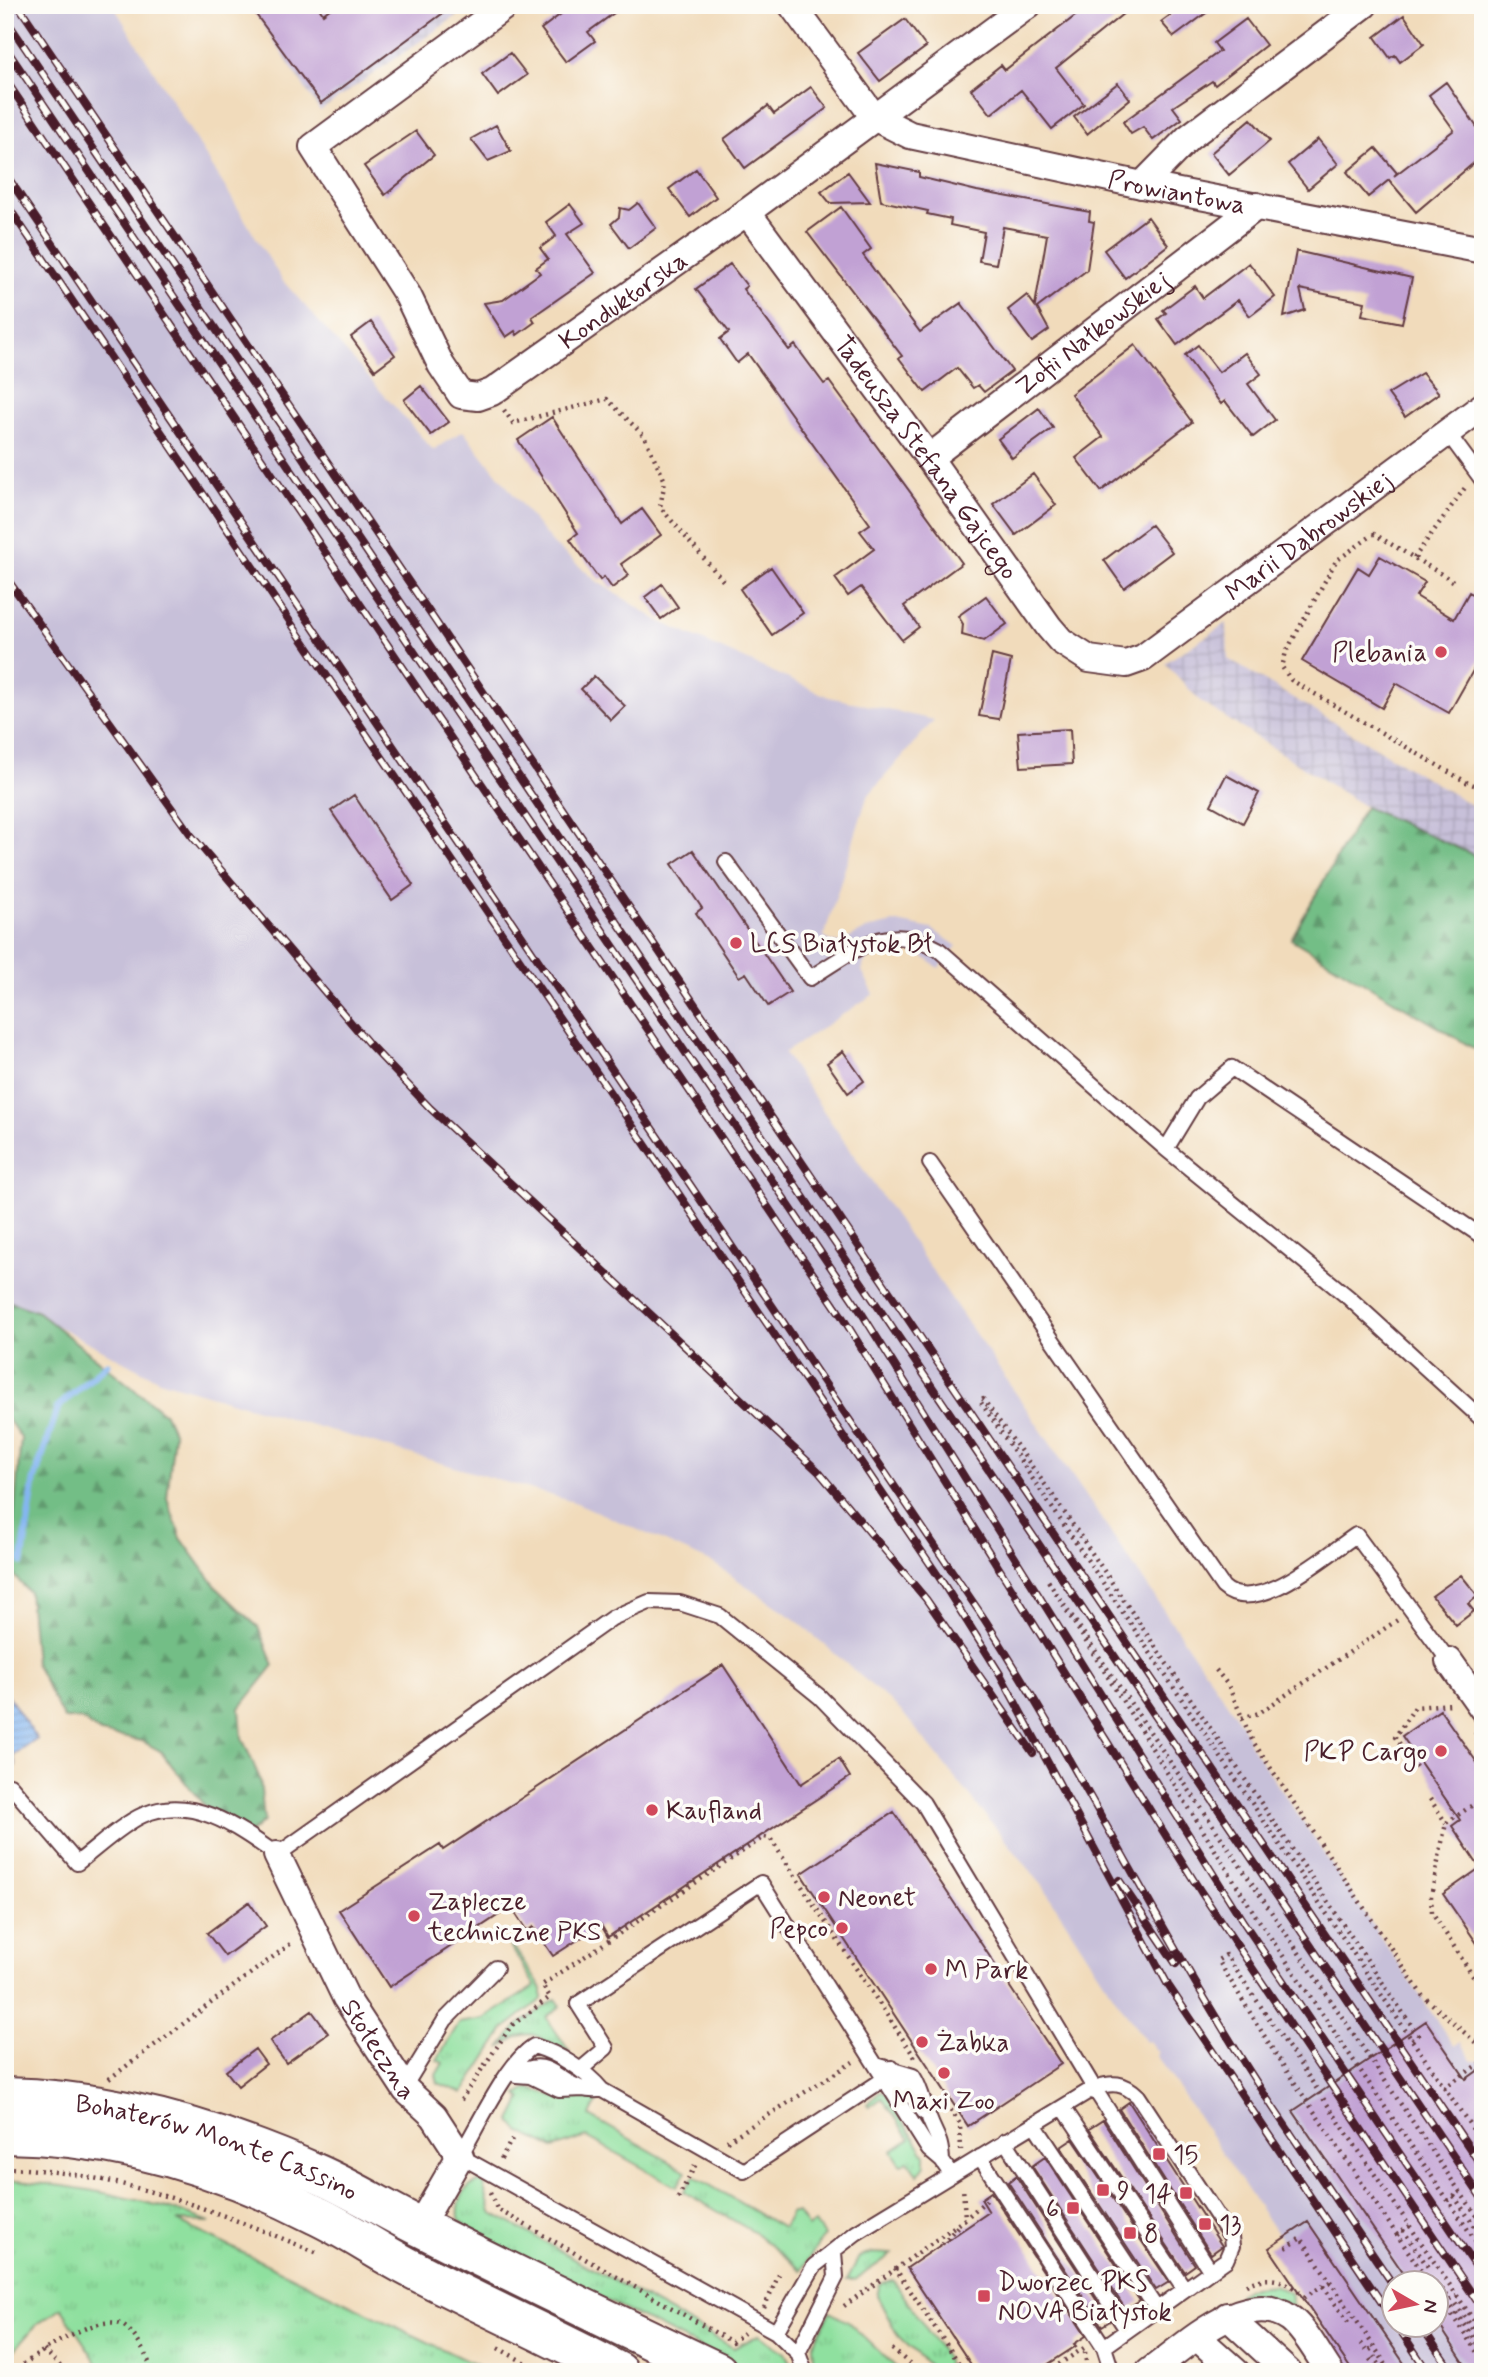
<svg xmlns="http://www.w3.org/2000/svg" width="1488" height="2377" viewBox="0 0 1488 2377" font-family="Mynerve,sans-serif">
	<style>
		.industrial { fill: url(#industrial-grid) }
		.railway { fill: #c7c0d9; fill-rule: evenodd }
		.grass { fill: url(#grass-tufts); stroke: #6c8065; stroke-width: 2 }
		.forest { fill: url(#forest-firs); stroke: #5e6e58; stroke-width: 2 }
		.water { fill: url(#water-rules); stroke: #676a8e; stroke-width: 2 }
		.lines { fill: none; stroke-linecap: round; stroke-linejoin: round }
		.stream { stroke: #84b6f1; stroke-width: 7 }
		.building { fill: #c1a1d4 }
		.lane-casing { stroke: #633b41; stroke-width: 18 }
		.street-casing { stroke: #633b41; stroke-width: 30 }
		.secondary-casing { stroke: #633b41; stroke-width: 42 }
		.path { stroke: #633b41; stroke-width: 4.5; stroke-dasharray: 2 5; stroke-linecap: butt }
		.lane { stroke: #fff; stroke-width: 14 }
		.street { stroke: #fff; stroke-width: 26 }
		.secondary { stroke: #fff; stroke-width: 38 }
		.rail-casing { stroke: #4a1f2b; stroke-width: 8 }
		.rail { stroke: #fdfcf7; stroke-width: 5; stroke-dasharray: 16; stroke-linecap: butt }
		.poi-dot { fill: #d1495b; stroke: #fdfcf7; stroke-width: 2.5 }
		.labels { text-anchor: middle; stroke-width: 7; stroke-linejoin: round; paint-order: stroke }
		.street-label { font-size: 26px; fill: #4a1f2b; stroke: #fdfcf7 }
		.poi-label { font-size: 26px; fill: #4a1f2b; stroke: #fdfcf7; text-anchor: start }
	</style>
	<defs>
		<pattern id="industrial-grid" width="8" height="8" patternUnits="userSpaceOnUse" patternTransform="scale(1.75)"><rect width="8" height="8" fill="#c7c0d9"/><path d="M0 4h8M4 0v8" fill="none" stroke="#aca5ba"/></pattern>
		<pattern id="grass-tufts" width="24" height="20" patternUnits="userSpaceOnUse" patternTransform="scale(1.75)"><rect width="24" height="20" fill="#8fe09f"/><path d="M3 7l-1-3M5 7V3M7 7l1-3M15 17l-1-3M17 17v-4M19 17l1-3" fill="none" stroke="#7dc089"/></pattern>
		<pattern id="forest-firs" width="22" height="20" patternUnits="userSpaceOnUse" patternTransform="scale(1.75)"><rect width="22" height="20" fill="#73be86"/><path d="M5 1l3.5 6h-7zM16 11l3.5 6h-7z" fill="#609a6e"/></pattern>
		<pattern id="water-rules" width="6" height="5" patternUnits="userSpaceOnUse" patternTransform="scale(1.75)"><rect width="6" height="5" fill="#84b6f1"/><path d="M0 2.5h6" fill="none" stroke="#6e93c3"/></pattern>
	</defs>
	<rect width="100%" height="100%" fill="#fdfcf7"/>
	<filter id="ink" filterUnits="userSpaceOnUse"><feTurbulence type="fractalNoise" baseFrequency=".0143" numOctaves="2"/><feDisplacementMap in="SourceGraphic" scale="14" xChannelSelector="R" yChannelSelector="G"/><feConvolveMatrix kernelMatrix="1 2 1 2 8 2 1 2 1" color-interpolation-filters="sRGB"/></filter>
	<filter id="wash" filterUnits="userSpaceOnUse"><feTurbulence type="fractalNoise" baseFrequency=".00686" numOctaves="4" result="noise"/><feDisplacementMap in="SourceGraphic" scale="28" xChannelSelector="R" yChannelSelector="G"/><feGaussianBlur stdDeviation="1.57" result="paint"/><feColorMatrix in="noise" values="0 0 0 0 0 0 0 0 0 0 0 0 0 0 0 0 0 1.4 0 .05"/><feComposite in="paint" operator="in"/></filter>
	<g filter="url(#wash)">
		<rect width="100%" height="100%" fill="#f1dbbb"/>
		<!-- industrial -->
		<path class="industrial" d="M250 5H461L465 10 320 111Z
			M1227 623 1228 659 1483 812V859L1365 807 1201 702 1165 663Z"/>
		<!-- railway -->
		<path class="railway" d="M5 5H113L282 280 433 450 463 431 552 543 598 582 661 622 829 697 934 720 867 797 824 936 831 942 840 943 867 929 897 922 932 929 957 946 939 968 922 956 906 950 875 955 864 963 862 971 874 994 784 1053 1242 1725 1250 1744 1454 2046 1460 2042 1473 2061H1483V2372H1371L1156 2055 1158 2053 1149 2041 1146 2042 1105 1983 1042 1885 902 1712 796 1620 713 1563 577 1503 159 1380 5 1298ZM1394 2282H1436V2324H1394Z"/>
		<!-- grass -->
		<path class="grass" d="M511 1943 542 1989V1999L505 2028 463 2093 438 2083 436 2075 443 2063 437 2060 459 2023 484 2019 535 1986 509 1944Z
			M556 1999 561 2006 546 2017 569 2051C537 2044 538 2019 500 2048L517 2026Z
			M529 2088 554 2097H587L597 2102 590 2116 686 2171 677 2187 587 2137 553 2148 519 2131 511 2121 522 2099 518 2095Z
			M880 2092 885 2093 925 2155V2165L918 2175 908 2161 901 2165 892 2151 910 2139 882 2098 869 2107 867 2104Z
			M694 2176 783 2228 791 2213H798L808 2227 815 2223 824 2236 801 2270 757 2234 684 2192Z
			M5 2180C75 2185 144 2198 210 2222L177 2221 490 2372H103L61 2308 35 2326 5 2361Z
			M482 2181 491 2212 734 2348 759 2335 785 2353 795 2372H749L469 2232 459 2218C457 2201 464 2185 482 2181Z
			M873 2253 892 2254 855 2280H847L859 2257Z
			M435 2258 441 2259 691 2372H661L434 2261Z
			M893 2280 947 2360V2372H936L898 2336 877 2296 880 2284Z
			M1274 2285 1290 2293 1293 2307 1260 2296 1239 2299 1238 2295 1252 2287Z
			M830 2312 848 2322 901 2372H815L813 2345Z"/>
		<!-- forest -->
		<path class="forest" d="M1365 807 1483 859V1054L1291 939Z
			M5 1300 38 1312 165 1414 174 1434 167 1498 181 1538 217 1588 258 1627 274 1665 240 1708 242 1738 260 1779 264 1821 249 1834 228 1835 160 1751 142 1741 101 1733 81 1719H64L35 1663 29 1592 9 1570 21 1438 5 1415Z"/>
		<!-- water -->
		<path class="water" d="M5 1691 37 1739 13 1756 16 1765 9 1770 5 1768Z"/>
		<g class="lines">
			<!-- stream -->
			<path class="stream" d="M22 1562 34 1481 58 1407 107 1364"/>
		</g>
		<g id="blocks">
			<!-- building -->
			<path class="building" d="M249 5H317L323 14 335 5H454L321 103Z
				M573 5H625L588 32 595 41 566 62 541 29Z
				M1072 5H1134L1056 68 1084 104 1052 129 1021 90 991 114 971 89 1001 65 1005 70 1079 13Z
				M1184 5H1217L1174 37 1161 22Z
				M1404 15 1424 44 1400 62 1395 55 1390 58 1375 37Z
				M905 19 926 47 880 81 858 53Z
				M1246 19 1266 45 1215 85 1212 81 1173 107 1182 119 1153 140 1143 127 1131 134 1123 122 1220 51 1214 43Z
				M510 53 527 75 498 96 482 74Z
				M1446 82 1483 136V155L1416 212 1389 180 1368 197 1347 172 1376 148 1397 173 1394 176 1454 130 1429 95Z
				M1118 83 1130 99 1087 134 1074 117Z
				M811 87 827 108 745 168 724 139 768 106 774 114Z
				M1251 119 1270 141 1229 175 1211 153Z
				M496 125 511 151 488 161 471 139Z
				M416 131 434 155 385 195 364 166Z
				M1318 139 1338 164 1308 189 1288 164Z
				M875 163 919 172V177L977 191 1090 212 1089 221 1094 222 1087 270 1037 308 1049 330 1032 342 1008 310 1027 295 1035 306 1047 235 1003 227 996 264 979 261 984 232 950 225 951 219 927 214 928 211 881 201Z
				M696 169 716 197 690 217 669 189Z
				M848 172 870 202 830 203 821 192Z
				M638 203 656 228 629 248 611 224 619 217 620 208 629 210Z
				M570 204 584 223 567 234 595 273 532 317 535 322 517 335 515 331 506 337 484 303 503 300 540 273 536 268 548 259 540 248 556 236 546 222Z
				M841 207 871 249 863 255 920 332 961 303 1012 371 984 392 978 385 973 388 957 368 925 392 899 358 902 356 807 232Z
				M1148 217 1168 245 1125 278 1104 250Z
				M1296 251 1412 278 1402 323 1362 315 1365 302 1300 289 1305 310 1284 317Z
				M1249 263 1275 297 1250 316 1238 300 1177 345 1158 319 1166 313 1163 310 1195 286 1203 298Z
				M730 264 747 286 743 289 789 350 795 345 824 384 829 381 962 563 904 606 919 627 902 640 861 587 848 596 835 578 874 549 860 531 870 524 748 354 737 363 720 339 729 332 696 289Z
				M371 322 395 355 375 370 351 337Z
				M1135 345 1192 422 1101 491 1076 458 1103 437 1071 394Z
				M1198 345 1219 372 1245 353 1261 374 1248 384 1275 420 1253 437 1225 401 1221 404 1185 355Z
				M1422 373 1439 393 1405 417 1388 394Z
				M421 386 449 422 431 435 404 400Z
				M1039 408 1053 428 1012 458 998 439Z
				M552 417 622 524 642 509 661 535 621 564 629 575 612 588 604 577 600 580 570 539 578 533 518 440Z
				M1033 474 1056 505 1016 535 993 504Z
				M1151 525 1172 552 1124 588 1104 560Z
				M1380 556 1425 582 1416 596 1454 619 1469 592 1483 600V653L1449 713 1396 683 1382 708 1302 661 1358 567 1369 574Z
				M771 567 803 613 772 635 740 589Z
				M662 584 678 607 661 619 645 597Z
				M986 596 1007 624 984 641 962 635 963 624 958 616Z
				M992 655 1011 660 999 719 979 716Z
				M594 676 625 706 611 720 581 689Z
				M1070 729 1072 764 1021 767 1018 732Z
				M1226 775 1259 793 1243 823 1211 805Z
				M354 795 413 885 392 900 331 811Z
				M693 850 790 992 768 1006 746 973 739 977 696 913 702 908 672 864Z
				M843 1051 864 1081 848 1093 827 1063Z
				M1461 1575 1478 1596 1468 1604 1474 1611 1456 1625 1432 1596Z
				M723 1665 801 1784 839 1759 850 1777 608 1937 601 1925 553 1956 533 1927 527 1931 511 1907 389 1987 339 1910 440 1845 443 1850Z
				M1440 1710 1483 1771V1952L1443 1894 1480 1868 1452 1826 1460 1820 1402 1736Z
				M894 1812 1061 2064 968 2126 801 1874Z
				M249 1902 266 1926 225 1956 207 1933Z
				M312 2011 328 2033 286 2063 270 2041Z
				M1426 2021 1466 2079 1483 2067V2372H1470L1436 2320V2283H1410L1293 2111Z
				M255 2049 266 2064 238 2086 226 2071Z
				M1129 2102 1222 2246 1211 2254 1119 2109Z
				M1103 2120 1195 2265 1185 2272 1089 2129Z
				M1073 2139 1169 2282 1156 2290 1061 2147Z
				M1045 2157 1140 2301 1126 2310 1032 2166Z
				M1016 2176 1110 2321 1102 2326 1008 2182Z
				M991 2192 1086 2336 1074 2344 1076 2346 1036 2372H976L907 2268 989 2212 981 2199Z
				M1308 2222 1410 2372H1353L1269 2248Z"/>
		</g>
	</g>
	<g filter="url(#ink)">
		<use href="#blocks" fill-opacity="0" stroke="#633b41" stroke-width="2"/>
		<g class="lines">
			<defs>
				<path id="lane" d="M1447 432 1483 481
					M726 862 810 978C853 952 887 919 938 949L1166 1149 1348 1297 1483 1420
					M1166 1149 1197 1098 1232 1068 1483 1237
					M930 1163 1223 1587C1256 1618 1326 1555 1356 1535L1449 1661
					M10 1785 77 1863C96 1849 122 1824 143 1815 192 1793 240 1829 277 1855L612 1618 649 1602 680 1603 720 1616 820 1697 923 1803 1094 2088 1210 2270
					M876 2065 913 2076C922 2090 923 2103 929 2118 936 2137 941 2138 942 2161
					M892 2068 925 2113
					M580 2070 606 2048 578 2004 761 1883 929 2150 942 2161 951 2174
					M516 2074C550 2055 555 2082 584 2089 589 2091 597 2090 602 2090
					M516 2075 530 2076 559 2090 583 2089
					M404 2087 445 2020 496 1968
					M1063 2107 1184 2288
					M1034 2124 1156 2308
					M1005 2141 1127 2330
					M980 2157 1104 2347 1112 2372
					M776 2332 814 2266 856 2233 1094 2088C1113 2082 1123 2082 1138 2096L1231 2237 1232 2246 1226 2260 1104 2347
					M798 2353 836 2277 834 2252
					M805 2372 798 2353 776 2332 460 2156C477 2128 508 2061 534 2046 558 2053 586 2071 602 2090L744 2171 884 2079"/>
				<g id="street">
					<path id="s1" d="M506 5 313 147 408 296 441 365 461 395 478 397 492 392 747 212 1028 5"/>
					<path id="s2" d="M792 5 874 117 910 135 1142 185 1483 250"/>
					<path d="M1142 185 1188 138 1364 5"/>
					<path id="s3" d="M747 212 929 458 1049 627 1061 641 1089 659 1126 664 1143 658 1483 406"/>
					<path id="s4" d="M929 458 1257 206"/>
					<path d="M1449 1661 1483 1709"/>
					<path id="s5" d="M277 1855 346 1998 406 2090 434 2116 460 2156 419 2227"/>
					<path d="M1227 2316 1288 2372"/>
					<path d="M1198 2338 1236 2372"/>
					<path d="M1149 2372C1185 2347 1246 2285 1291 2319 1307 2332 1318 2355 1330 2372"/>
				</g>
				<g id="secondary">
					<path id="s6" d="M5 2097C112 2099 221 2131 318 2174 354 2190 387 2211 422 2228 520 2278 619 2325 718 2372"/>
					<path d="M5 2134C116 2135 218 2165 316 2215 350 2231 380 2253 414 2270 481 2305 551 2336 619 2372"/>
				</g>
			</defs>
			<!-- lane casing -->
			<use href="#lane" class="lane-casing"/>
			<!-- street casing -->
			<use href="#street" class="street-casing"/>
			<!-- secondary casing -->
			<use href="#secondary" class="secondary-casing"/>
			<!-- path -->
			<path class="path" d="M504 410 513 423 607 399 644 436 665 481 660 507 725 583
				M1414 558 1467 485
				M1453 581 1374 534 1336 561 1286 652 1282 667 1291 680 1468 783 1483 788
				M1216 1670 1228 1685 1252 1740 1422 1995 1483 2049
				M1242 1718 1259 1713 1399 1619
				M1475 1732 1483 1743
				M1416 1767 1395 1737 1415 1707 1451 1704
				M1483 1798 1446 1823 1431 1896 1432 1912 1483 1992
				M1430 1799 1446 1823
				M1412 2040 1418 2035 1054 1497 983 1399 980 1401 1412 2040 1483 2144
				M109 2079 293 1942
				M1444 2088 1483 2061
				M943 2098 960 2124 961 2150
				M461 2100 511 2026 550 1997 542 1985 764 1837 770 1838 916 2059
				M727 2141 853 2062
				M501 2159 512 2139
				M5 2168C116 2171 219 2212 320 2254
				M1460 2192 1047 1579 1256 1916 1483 2252
				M490 2193 497 2209 732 2342 744 2333
				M1454 2196 1481 2236
				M678 2198 697 2162
				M1448 2201 1460 2192 1483 2224
				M964 2220 989 2198
				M1410 2226 1397 2235 1429 2282
				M1403 2230 1430 2270
				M1397 2235 1276 2055 1218 1960 1226 1955 1483 2334
				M942 2244 958 2226
				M1286 2248 1301 2238 1391 2372
				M895 2268 965 2372
				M1246 2285C1268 2274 1287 2279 1303 2296
				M1323 2286 1350 2325
				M1442 2289 1450 2300
				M1436 2292 1483 2361
				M1304 2297 1330 2282
				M1444 2304 1457 2296
				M1456 2304 1483 2343
				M844 2306 965 2219 963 2187
				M1452 2307 1481 2349
				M764 2308 781 2270
				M1361 2343 1367 2352 1374 2347
				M498 2348 542 2372
				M892 2349 920 2372
				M44 2350 66 2372
				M1085 2352 1087 2372
				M1374 2356 1384 2372
				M1370 2359 1378 2372
				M1038 2371 1039 2372
				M12 2372C34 2357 99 2309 124 2326 138 2336 146 2357 154 2372
				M1047 2372 1084 2348"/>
			<!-- lane -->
			<use href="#lane" class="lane"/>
			<!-- street -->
			<use href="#street" class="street"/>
			<!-- secondary -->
			<use href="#secondary" class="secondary"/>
			<defs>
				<path id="rail" d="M18 5 1483 2168
					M5 18 1483 2200
					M5 47 861 1312 1244 1923 1483 2277
					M5 79 841 1315 1201 1892 1483 2310
					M5 173 985 1620C1088 1780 1170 1954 1276 2112
					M5 202 941 1580 1000 1674 1168 1985 1394 2321
					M5 576 191 835 370 1045 430 1108 818 1471 926 1599 1033 1753
					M1119 1880 1176 1964
					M1272 2106 1394 2286
					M1396 2324 1428 2372
					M1420 2324 1452 2372"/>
			</defs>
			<!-- rail casing -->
			<use href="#rail" class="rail-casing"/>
			<!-- rail -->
			<use href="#rail" class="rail"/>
		</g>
	</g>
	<!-- markers -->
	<g class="poi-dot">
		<circle cx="1441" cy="652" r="7"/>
		<circle cx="736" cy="943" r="7"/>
		<circle cx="1441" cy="1751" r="7"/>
		<circle cx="652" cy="1810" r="7"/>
		<circle cx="824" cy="1897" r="7"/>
		<circle cx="414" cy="1916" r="7"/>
		<circle cx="842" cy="1928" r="7"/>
		<circle cx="931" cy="1969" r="7"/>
		<circle cx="922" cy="2042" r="7"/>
		<circle cx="944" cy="2073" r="7"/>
		<rect x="1152" y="2147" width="14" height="14" rx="3.5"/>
		<rect x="1096" y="2183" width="14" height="14" rx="3.5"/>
		<rect x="1179" y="2186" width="14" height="14" rx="3.5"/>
		<rect x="1066" y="2201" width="14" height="14" rx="3.5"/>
		<rect x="1198" y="2217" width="14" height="14" rx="3.5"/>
		<rect x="1123" y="2226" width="14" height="14" rx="3.5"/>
		<rect x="977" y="2289" width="14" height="14" rx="3.5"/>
	</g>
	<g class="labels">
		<!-- street labels -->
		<g class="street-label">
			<text dy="9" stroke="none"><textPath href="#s2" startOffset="452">Prowiantowa</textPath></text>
			<text dy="9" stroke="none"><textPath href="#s1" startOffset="721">Konduktorska</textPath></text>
			<text dy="9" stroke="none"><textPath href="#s4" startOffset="206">Zofii Nałkowskiej</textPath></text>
			<text dy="9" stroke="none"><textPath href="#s3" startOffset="304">Tadeusza Stefana Gajcego</textPath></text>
			<text dy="9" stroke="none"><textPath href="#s3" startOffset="826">Marii Dąbrowskiej</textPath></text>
			<text dy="9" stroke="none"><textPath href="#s5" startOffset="219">Stołeczna</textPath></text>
			<text dy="9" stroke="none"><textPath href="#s6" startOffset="219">Bohaterów Monte Cassino</textPath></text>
		</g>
		<!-- poi labels -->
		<g class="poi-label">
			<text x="1427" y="661" text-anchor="end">Plebania</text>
			<text x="750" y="952">LCS Białystok Bł</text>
			<text x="1427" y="1760" text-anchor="end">PKP Cargo</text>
			<text x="666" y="1819">Kaufland</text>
			<text x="838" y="1906">Neonet</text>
			<text x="428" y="1910">Zaplecze<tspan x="428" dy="30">techniczne PKS</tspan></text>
			<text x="828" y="1937" text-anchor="end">Pepco</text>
			<text x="945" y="1978">M Park</text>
			<text x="936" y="2051">Żabka</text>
			<text x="944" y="2109" text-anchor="middle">Maxi Zoo</text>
			<text x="1173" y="2163">15</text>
			<text x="1117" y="2199">9</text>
			<text x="1172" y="2202" text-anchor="end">14</text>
			<text x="1059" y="2217" text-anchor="end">6</text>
			<text x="1219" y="2233">13</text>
			<text x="1144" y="2242">8</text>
			<text x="998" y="2290">Dworzec PKS<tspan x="998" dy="30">NOVA Białystok</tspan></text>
		</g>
	</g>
	<!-- margin -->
	<rect width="1488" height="2377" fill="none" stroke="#fdfcf7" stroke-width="28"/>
	<!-- north arrow -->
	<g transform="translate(1415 2304) rotate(99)"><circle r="33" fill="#fdfcf7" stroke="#b5a4a5" stroke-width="2"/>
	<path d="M0-5L12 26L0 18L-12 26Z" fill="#d1495b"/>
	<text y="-10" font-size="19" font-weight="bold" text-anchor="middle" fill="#4a1f2b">N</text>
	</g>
</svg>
